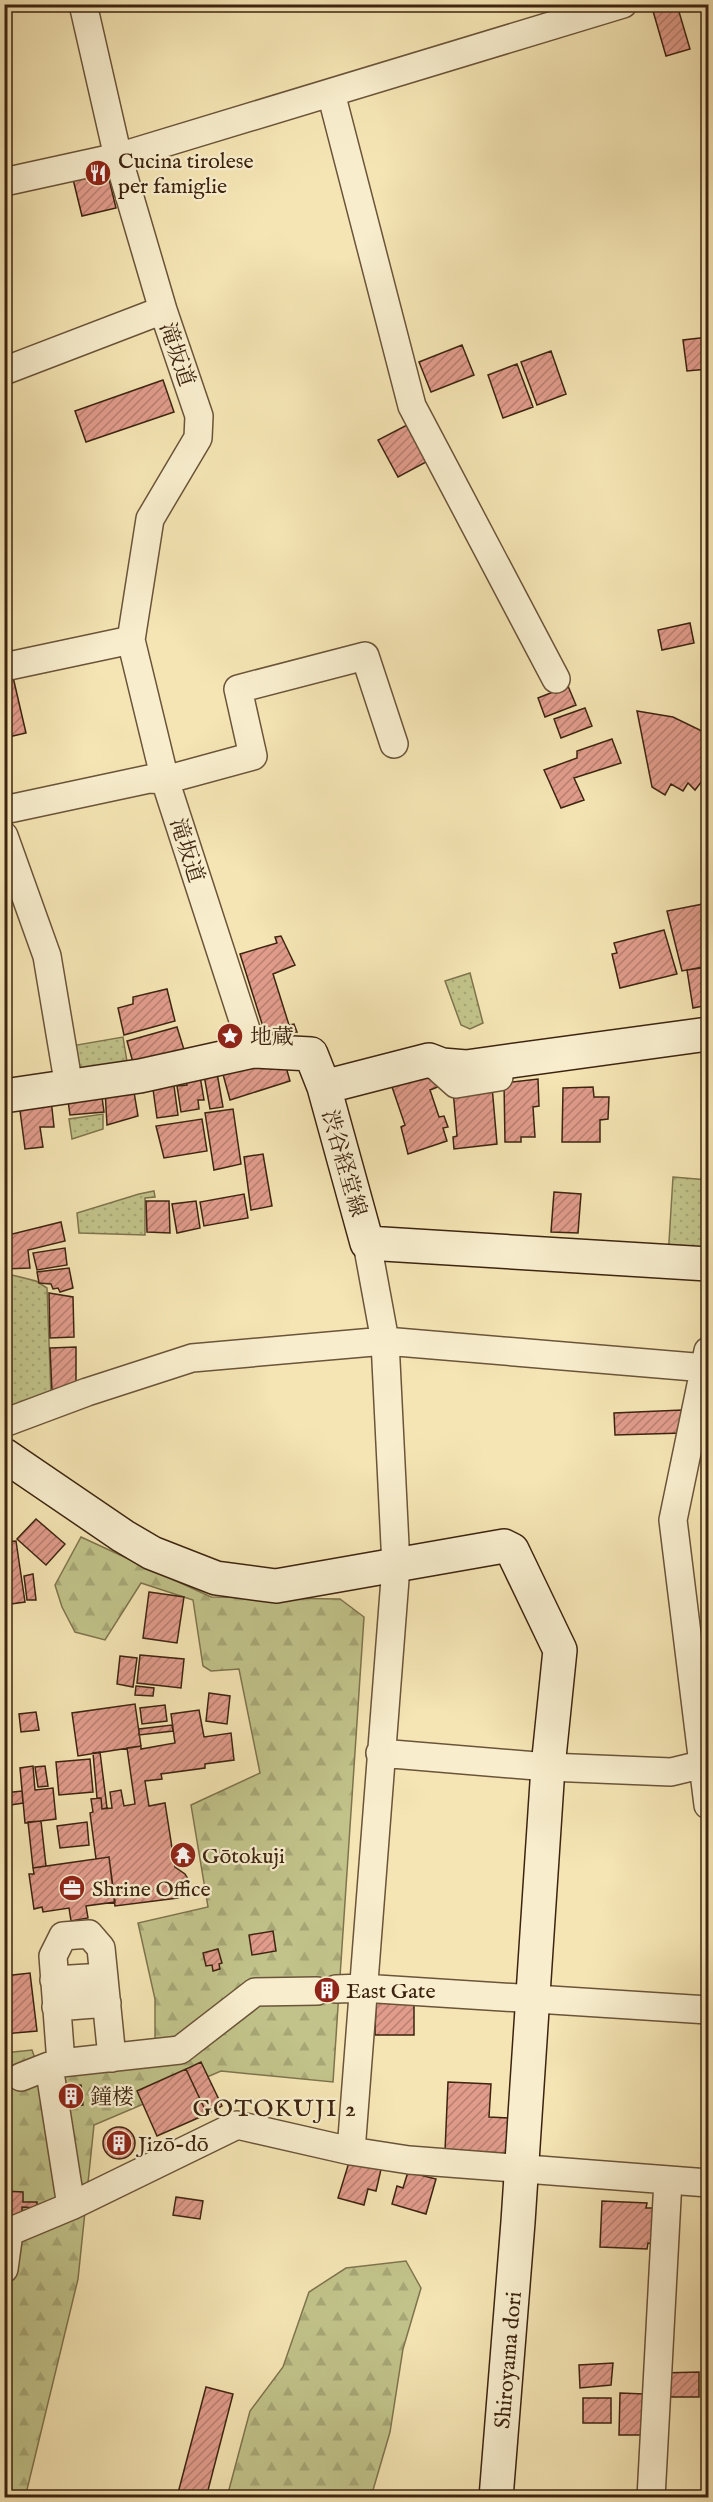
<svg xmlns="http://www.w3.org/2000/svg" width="713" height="2502" viewBox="0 0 713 2502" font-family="'IM FELL English','Noto Serif JP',serif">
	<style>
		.green { fill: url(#green-dots); stroke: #7f744d; stroke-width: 1.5 }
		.forest { fill: url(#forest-firs); stroke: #7f744d; stroke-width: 1.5 }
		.building { fill: url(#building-hatch); stroke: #3d2410; stroke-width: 1.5 }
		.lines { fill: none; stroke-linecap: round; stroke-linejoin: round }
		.street-casing { stroke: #6b5439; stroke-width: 30 }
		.secondary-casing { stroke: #3d2410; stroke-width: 36 }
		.street { stroke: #f8eece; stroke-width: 27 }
		.secondary { stroke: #f8eece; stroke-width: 33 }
		.labels { text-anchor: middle; stroke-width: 4.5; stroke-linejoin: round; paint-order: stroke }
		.poi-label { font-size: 22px; fill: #3d2410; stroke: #f8eece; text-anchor: start }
		.street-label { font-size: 22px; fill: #3d2410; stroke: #f8eece }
		.neighbourhood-label { font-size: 24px; letter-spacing: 1.5px; fill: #3d2410; stroke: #f8eece }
	</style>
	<defs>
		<pattern id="green-dots" width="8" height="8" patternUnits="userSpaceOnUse" patternTransform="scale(1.5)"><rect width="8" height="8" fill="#c1c38a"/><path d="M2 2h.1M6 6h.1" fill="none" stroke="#a7a776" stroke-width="1.8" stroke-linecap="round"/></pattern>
		<pattern id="forest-firs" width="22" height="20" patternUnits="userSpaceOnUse" patternTransform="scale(1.5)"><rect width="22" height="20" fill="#c1c38a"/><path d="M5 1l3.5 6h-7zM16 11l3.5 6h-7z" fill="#a7a776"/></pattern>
		<pattern id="building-hatch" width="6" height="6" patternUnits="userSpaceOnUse" patternTransform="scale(1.5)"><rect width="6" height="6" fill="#e19c8c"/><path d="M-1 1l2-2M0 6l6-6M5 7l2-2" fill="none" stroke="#b87f71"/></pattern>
	</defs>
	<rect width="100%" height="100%" fill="#f5e5b4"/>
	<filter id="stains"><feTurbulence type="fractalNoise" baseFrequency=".00333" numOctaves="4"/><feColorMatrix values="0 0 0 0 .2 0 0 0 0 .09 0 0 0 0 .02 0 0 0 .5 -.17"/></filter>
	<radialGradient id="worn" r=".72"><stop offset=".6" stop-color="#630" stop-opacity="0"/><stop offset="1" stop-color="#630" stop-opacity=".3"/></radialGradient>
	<!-- green -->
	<path class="green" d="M470 973 483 1023 470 1029 461 1025 445 981Z
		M123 1037 128 1068 79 1076 71 1046Z
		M103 1114V1129L72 1139 69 1119Z
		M673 1177 708 1180V1260L668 1258Z
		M154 1191 155 1197 145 1198V1235L79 1233 77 1213 139 1194Z
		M4 1273 36 1281 47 1288 51 1395 4 1411Z"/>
	<!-- forest -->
	<path class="forest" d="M81 1537 211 1597 340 1599 364 1617 333 2082 221 2071 94 2125 78 2279 25 2498 4 2497V2053L32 2050 42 2078 155 2063V1999L138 1923 208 1907 191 1805 260 1773 239 1669 211 1671 203 1666 193 1600 141 1583 105 1640 75 1632 62 1607 55 1585Z
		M406 2261 421 2288 403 2349 390 2432 371 2497H227L250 2411 283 2367 309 2292 346 2268Z"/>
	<!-- building -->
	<path class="building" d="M677 5 690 49 666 56 653 11Z
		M106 167 116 208 82 216 72 175Z
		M708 337V369L687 371 683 340Z
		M462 345 474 375 431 392 419 362Z
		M551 351 566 394 537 405 521 362Z
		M517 364 533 407 503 418 488 375Z
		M163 380 174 412 86 442 75 411Z
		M703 408H708V440H704Z
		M409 424 428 461 398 477 378 440Z
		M690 623 694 643 662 650 658 630Z
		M13 677 26 733 4 738V679Z
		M568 686 576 705 545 717 538 698Z
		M585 708 592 726 561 738 554 719Z
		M637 711 673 717 708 734V785L702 781 695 790 688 783 683 791 671 784 665 795 652 787Z
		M612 739 621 763 574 778 584 800 561 808 544 770 577 758V751Z
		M708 903V966L682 971 667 911Z
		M664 930 677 974 620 988 612 954 617 953 614 943Z
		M281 936 295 965 273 974 289 1025 294 1024 297 1032 265 1033 240 954 277 943 275 937Z
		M708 967V1005L693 1008 687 970Z
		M167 989 175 1021 124 1035 118 1008 133 1004V997Z
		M177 1027 185 1053 134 1066 127 1041Z
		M284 1060 290 1081 230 1100 221 1067Z
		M434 1070 440 1086 430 1090 439 1117 444 1116 448 1127 443 1128 447 1141 408 1154 401 1127 405 1125 389 1078Z
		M217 1073 223 1107 210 1109 204 1075Z
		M200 1076 204 1100H198L199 1109 181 1112 177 1086 187 1085 186 1077Z
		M173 1079 178 1115 157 1118 152 1082Z
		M538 1079 539 1106 533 1107 535 1137H521V1142H505L504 1083Z
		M133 1086 138 1116 107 1125 105 1090Z
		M492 1086 497 1144 454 1149 453 1137 457 1136 453 1090Z
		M593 1087 594 1097H609L608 1119 600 1120V1142H562L563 1088Z
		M101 1090 104 1112 70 1115 67 1094Z
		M51 1099 54 1127H40L43 1147 25 1149 19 1103Z
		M233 1109 241 1164 214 1170 205 1113Z
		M202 1119 207 1151 164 1158 156 1126Z
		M263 1154 272 1206 251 1210 244 1157Z
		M554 1192 581 1194 578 1233 551 1232Z
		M244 1194 248 1218 204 1226 200 1202Z
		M146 1201H169L170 1233 147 1232Z
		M196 1201 200 1228 177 1233 172 1204Z
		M61 1222 65 1241 28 1250 30 1268 4 1269V1236Z
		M65 1248 67 1265 37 1270 33 1253Z
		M69 1268 73 1288 60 1292 58 1288 53 1289 51 1284 39 1283 37 1272Z
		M49 1293 73 1297 74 1337 50 1338Z
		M76 1347V1385L52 1391 50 1348Z
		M682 1410 683 1433 615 1435 614 1413Z
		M36 1519 65 1544 46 1565 17 1539Z
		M16 1541 25 1602 4 1605V1542Z
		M33 1574 36 1600H27L24 1576Z
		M149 1592 184 1597 177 1643 143 1638Z
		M140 1655 184 1659 181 1688 137 1683Z
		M120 1656 137 1658 133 1687 117 1684Z
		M136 1686 154 1688 153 1696 135 1695Z
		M209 1693 230 1696 227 1724 206 1721Z
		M135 1704 141 1746 78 1756 72 1713Z
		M165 1705 167 1721 142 1724 140 1708Z
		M199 1710 204 1737 231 1733 234 1760 205 1764V1768L161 1774 162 1779 145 1781 149 1806 165 1803 175 1867 185 1874 189 1881 188 1889 178 1898 115 1906 109 1857 96 1859 90 1813 93 1812 91 1799 101 1798 102 1809 112 1808 110 1792 121 1790 124 1806 135 1804 127 1748 141 1746V1749L175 1743 171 1714Z
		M36 1712 39 1730 21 1732 19 1714Z
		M172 1725 173 1731 139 1735V1729Z
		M100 1752 107 1808 102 1809 101 1798H97L93 1753Z
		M90 1759 93 1792 59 1795 56 1762Z
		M33 1766 35 1790 53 1788 56 1819 25 1823 20 1768Z
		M45 1766 48 1786 38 1787 35 1767Z
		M22 1791 23 1803 5 1806 4 1793Z
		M4 1798 9 1840 4 1841Z
		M41 1821 46 1866 33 1868 28 1822Z
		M87 1822 89 1845 60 1848 57 1826Z
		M109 1857 115 1902 86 1906 88 1918 71 1921 69 1908 43 1912 42 1907 34 1909 29 1874H34L33 1868Z
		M273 1931 276 1951 252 1955 249 1935Z
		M218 1949 222 1963 219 1964 220 1969 213 1971 212 1965 206 1966 203 1953Z
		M30 1973 37 2031 4 2034V1976Z
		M414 1998V2035H375L376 1999Z
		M201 2062 222 2106 207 2114 186 2069Z
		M186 2069 207 2114 157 2136 137 2091Z
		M448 2082 491 2084 489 2117 508 2118 507 2153 445 2151Z
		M81 2085 83 2105 62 2106 60 2087Z
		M103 2143a16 16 0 1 1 32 0a16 16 0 1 1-32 0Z
		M350 2159 382 2165 376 2191 368 2189 364 2205 338 2198Z
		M408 2172 436 2179 426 2214 392 2204 397 2186 403 2188Z
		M4 2191 23 2192V2202H37V2208L22 2207V2217L4 2216Z
		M176 2197 203 2201 200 2219 173 2215Z
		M602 2201 647 2203 646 2208H659L658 2244 648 2243 647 2249 600 2247Z
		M613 2363 611 2385 580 2388 579 2365Z
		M705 2367H708V2400L704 2401Z
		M699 2372V2397H662L661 2373Z
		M206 2387 233 2394 206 2498H197L178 2493Z
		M620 2393 644 2394 643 2435H619Z
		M583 2398H611V2423H583Z"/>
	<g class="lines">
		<defs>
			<path id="street" d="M83 4 118 157 163 310 199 416 198 438 150 519 131 640 165 780 253 1051
				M331 93 412 406 556 679
				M4 182 118 157 623 4
				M4 371 163 310
				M4 667 131 640
				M4 810 149 779 165 780 253 756 238 689 365 656 394 744
				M4 836 47 956 69 1087
				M429 1060 456 1084 499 1077
				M708 1351 673 1520 708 1805
				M4 1423 87 1392 192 1358 385 1341 706 1368
				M380 1753 548 1767 671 1772 708 1763
				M54 1980 104 1977
				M336 1989 362 1988 708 2010
				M56 2007 107 2003
				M61 2063 53 1956 63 1936 89 1934 101 1948 112 2058
				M49 2066 71 2206
				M21 2077 49 2066 61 2063 180 2050 255 1992 317 1991
				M351 2151 396 1566 385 1341 367 1243
				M4 2234 71 2206 237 2125 351 2151 409 2160 708 2183
				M4 2269 9 2233
				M651 2498 668 2180"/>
			<path id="secondary" d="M324 1087 429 1060 442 1065 466 1067 708 1034
				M4 1096 140 1076 253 1051 311 1054 324 1087 367 1243 708 1264
				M4 1455 123 1536 152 1553 216 1578 276 1586 504 1546 512 1550 560 1650 548 1767 518 2222 496 2498"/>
		</defs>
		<!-- street casing -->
		<use href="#street" class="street-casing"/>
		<!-- secondary casing -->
		<use href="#secondary" class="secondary-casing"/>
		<!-- street -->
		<use href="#street" class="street"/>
		<!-- secondary -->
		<use href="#secondary" class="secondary"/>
	</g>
	<!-- icons -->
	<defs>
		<symbol id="restaurant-disc" viewBox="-11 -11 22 22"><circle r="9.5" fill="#8f2418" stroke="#f8eece"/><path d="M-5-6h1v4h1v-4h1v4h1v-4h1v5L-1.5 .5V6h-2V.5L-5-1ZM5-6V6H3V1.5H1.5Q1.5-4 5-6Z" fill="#fff"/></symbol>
		<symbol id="sight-disc" viewBox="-11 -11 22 22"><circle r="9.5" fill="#8f2418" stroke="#f8eece"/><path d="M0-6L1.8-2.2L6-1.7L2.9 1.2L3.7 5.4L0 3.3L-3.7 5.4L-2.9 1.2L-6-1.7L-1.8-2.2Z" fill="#fff"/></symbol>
		<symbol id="temple-disc" viewBox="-11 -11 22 22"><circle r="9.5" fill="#8f2418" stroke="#f8eece"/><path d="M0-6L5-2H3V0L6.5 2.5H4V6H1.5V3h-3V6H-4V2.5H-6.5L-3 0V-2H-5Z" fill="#fff"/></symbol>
		<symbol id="office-disc" viewBox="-11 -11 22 22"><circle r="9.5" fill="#8f2418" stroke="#f8eece"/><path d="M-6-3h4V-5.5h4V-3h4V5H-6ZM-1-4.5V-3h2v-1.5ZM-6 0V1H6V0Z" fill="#fff"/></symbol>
		<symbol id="building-disc" viewBox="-11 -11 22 22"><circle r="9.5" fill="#8f2418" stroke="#f8eece"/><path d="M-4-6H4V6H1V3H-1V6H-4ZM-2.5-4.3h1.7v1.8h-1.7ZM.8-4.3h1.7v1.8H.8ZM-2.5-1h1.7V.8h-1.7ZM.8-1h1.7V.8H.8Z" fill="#fff"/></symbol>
	</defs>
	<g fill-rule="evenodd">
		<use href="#restaurant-disc" x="83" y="158" width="30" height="30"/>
		<use href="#sight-disc" x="215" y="1021" width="30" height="30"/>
		<use href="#temple-disc" x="168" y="1840" width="30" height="30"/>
		<use href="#office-disc" x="57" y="1873" width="30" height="30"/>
		<use href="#building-disc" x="312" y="1975" width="30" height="30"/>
		<use href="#building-disc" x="56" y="2081" width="30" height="30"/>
		<use href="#building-disc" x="104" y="2128" width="30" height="30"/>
	</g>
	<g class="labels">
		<!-- poi labels -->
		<g class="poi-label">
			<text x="118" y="168">Cucina tirolese<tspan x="118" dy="25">per famiglie</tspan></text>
			<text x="250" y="1044">地蔵</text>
			<text x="202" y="1863">Gōtokuji</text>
			<text x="92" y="1896">Shrine Office</text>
			<text x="346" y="1998">East Gate</text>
			<text x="90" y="2104">鐘楼</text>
			<text x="138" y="2151">Jizō-dō</text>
		</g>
		<!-- street labels -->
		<g class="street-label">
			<text transform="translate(178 354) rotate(71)" y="8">滝坂道</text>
			<text transform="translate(188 850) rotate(72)" y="8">滝坂道</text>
			<text transform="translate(345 1163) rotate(74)" y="8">渋谷経堂線</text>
			<text transform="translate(507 2360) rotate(-85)" y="8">Shiroyama dori</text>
		</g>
		<!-- neighbourhood labels -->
		<g class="neighbourhood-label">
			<text x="275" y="2116">GOTOKUJI 2</text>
		</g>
	</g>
	<!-- margin -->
	<rect width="713" height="2502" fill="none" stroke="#f5e5b4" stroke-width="24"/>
	<rect x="6" y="6" width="701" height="2490" fill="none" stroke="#3d2410" stroke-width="3"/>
	<rect x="12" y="12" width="689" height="2478" fill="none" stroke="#3d2410" stroke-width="1.5"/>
	<rect width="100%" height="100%" filter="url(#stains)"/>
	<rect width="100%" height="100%" fill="url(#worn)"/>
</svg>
